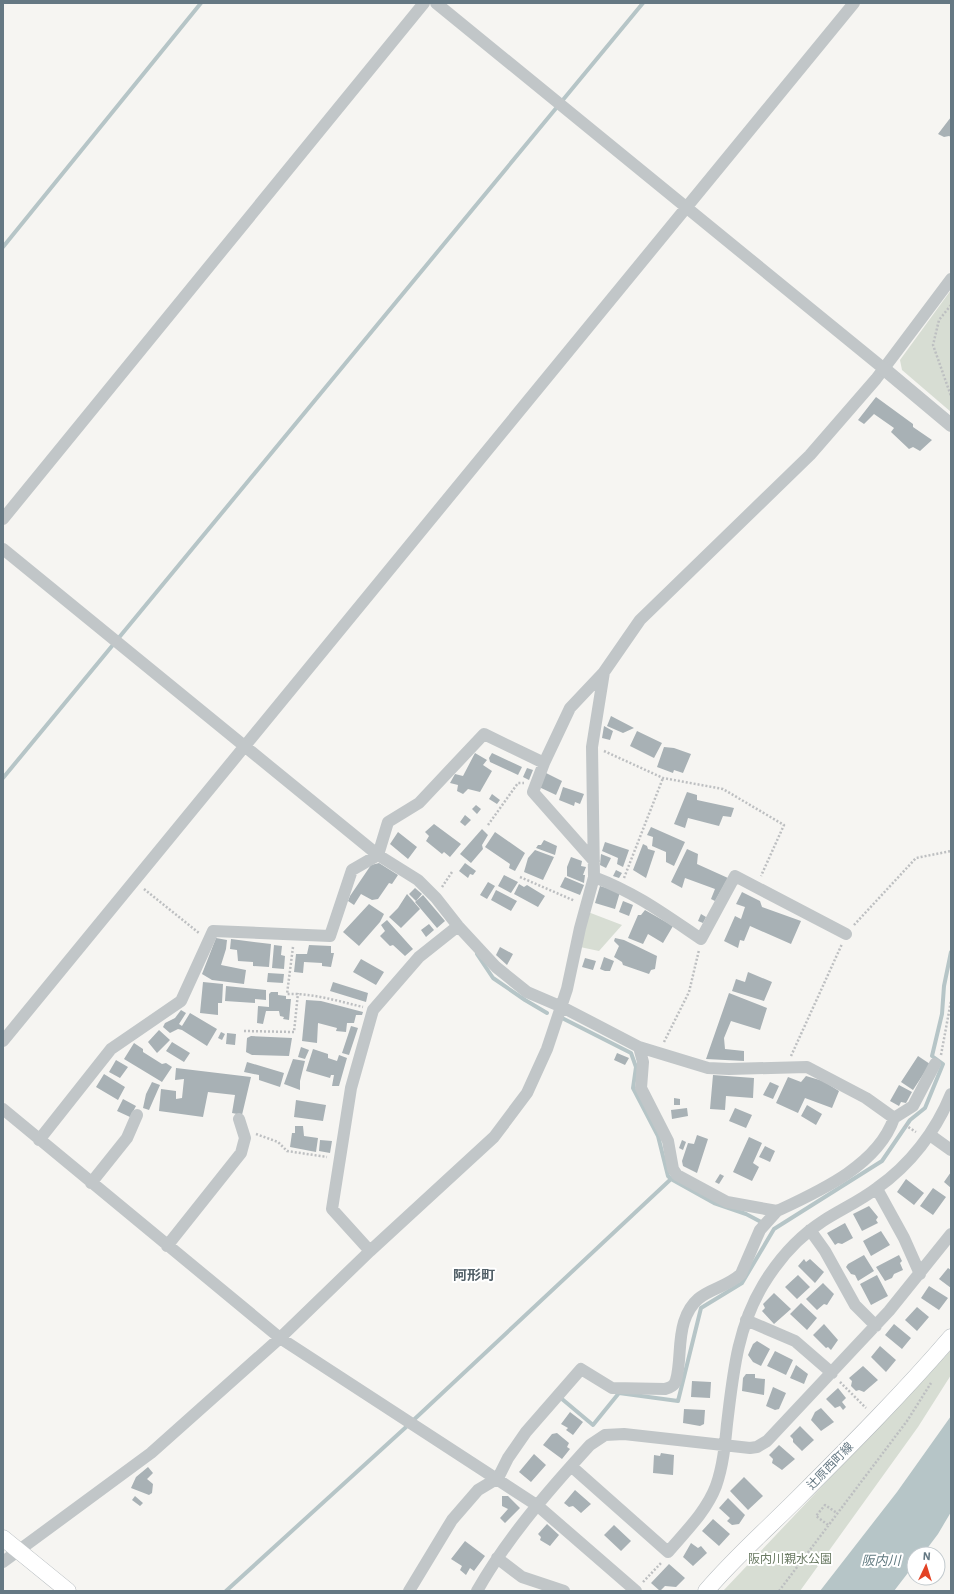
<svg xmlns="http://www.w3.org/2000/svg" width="954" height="1594" viewBox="0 0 954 1594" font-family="'IBM Plex Sans','Noto Sans JP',sans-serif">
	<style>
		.green { fill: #d7ddd3 }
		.water { fill: #b6c5c7 }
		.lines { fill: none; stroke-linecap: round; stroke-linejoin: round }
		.stream { stroke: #b6c5c7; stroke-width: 4 }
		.building { fill: #a8b1b5 }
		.secondary-casing { stroke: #b3b9bd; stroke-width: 17 }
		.path { stroke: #bdbfc1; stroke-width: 2.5; stroke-dasharray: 2 2; stroke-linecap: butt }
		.minor { stroke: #c1c6c8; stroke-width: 12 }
		.tertiary { stroke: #c1c6c8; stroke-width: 14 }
		.secondary { stroke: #fff; stroke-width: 16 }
		.labels { text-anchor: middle; stroke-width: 4; stroke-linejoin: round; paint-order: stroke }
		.street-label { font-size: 12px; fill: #657883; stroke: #fff }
		.park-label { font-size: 12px; fill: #6a7a63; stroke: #fff }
		.water-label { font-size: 13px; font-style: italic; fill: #607a80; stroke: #fff }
		.quarter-label { font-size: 14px; font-weight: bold; fill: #526068; stroke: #fff }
	</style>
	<rect width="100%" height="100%" fill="#f6f5f2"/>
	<!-- green -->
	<path class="green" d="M951 290V412L902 370 900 360Z
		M588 912 622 925 599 951 580 947Z
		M951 1350V1375L918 1427 800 1591H723Z"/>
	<!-- water -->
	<path class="water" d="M951 1416V1512L938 1534 923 1554H914V1565L894 1591H820L897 1492Z"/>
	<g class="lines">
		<!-- stream -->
		<path class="stream" d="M3 247 201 3
			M3 778 643 3
			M477 954 493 978 525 1000 547 1013
			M562 1018 631 1053 636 1067 633 1088 658 1136 668 1176 671 1179 714 1203 746 1214 763 1223
			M562 1399 593 1425 619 1393 678 1401 701 1308 742 1283 774 1229 882 1161 910 1120 925 1108 943 1064 932 1056 942 1014 944 986 951 952
			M226 1591 405 1428 671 1179"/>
	</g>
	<!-- building -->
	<path class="building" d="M951 117V137L949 136 944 137 938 134Z
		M876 397 913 424V427L932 440 920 451 913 447 909 449 891 432 894 428 874 414 864 424 858 420Z
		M611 716 634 728 623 733 607 726Z
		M604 726 613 731 610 740 602 738Z
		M637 731 662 743 654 758 630 746Z
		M664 747 674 748 691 754 683 773 674 770 673 773 657 767Z
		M475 753 487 760 483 765 492 771 480 792 468 789 463 794 457 791 458 785 450 783 455 774 463 776Z
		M492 753 522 767 518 775 490 762 489 758Z
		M527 768 533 770 529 780 523 777Z
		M546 773 562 781 556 795 539 787Z
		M563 787 584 794 580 804 575 802 574 806 559 800Z
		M687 792 697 795V800L734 808 731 817 723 816 719 826 688 818 685 828 674 824Z
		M492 794 500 800 497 804 489 799Z
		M476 805 481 809 477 814 472 809Z
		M465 815 471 820 465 826 460 822Z
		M434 824 461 844 450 857 444 852 442 854 426 841 429 836 425 832Z
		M651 827 685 842 674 866 666 862V852L652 846 653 837 647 835Z
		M482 829 488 835 482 845 483 849 471 863 460 854Z
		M398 832 417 847 408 859 390 844Z
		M495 832 525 853 515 871 509 868 510 864 485 847Z
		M544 840 557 846 555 855 536 848 538 845H541Z
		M605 842 629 850 623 867 617 864 618 858 602 851Z
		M643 844 647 846 648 849 655 851 646 878 633 870Z
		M687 849 698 854 697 864 728 878 715 901 711 899 715 889 685 878 682 888 671 882Z
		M535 850 554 857 543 880 524 872 528 858Z
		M601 854 611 858 606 868 600 865Z
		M571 857 582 861 581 866 586 867 583 875H585L584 883 567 876V867Z
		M379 863 398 875 392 884 389 883 378 899 372 900 361 894 354 905 348 901 350 896 371 865Z
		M465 863 476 871 473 875 470 874 468 878 459 871Z
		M616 870 622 873 619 878 613 876Z
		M504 875 518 882 511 893 498 886Z
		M565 877 584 885 580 895 560 887Z
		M488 882 495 886 487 899 480 895Z
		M519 884 524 887 527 885 545 896 538 907 514 894Z
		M600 886 620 892 615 909 595 903Z
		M415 888 422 894 416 901 409 894Z
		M496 890 517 901 511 911 491 900Z
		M742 892 760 901 762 907 801 921 791 944 750 926 744 941 740 940 738 948 724 941 735 916 741 919 745 907 736 904Z
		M407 894 420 909 401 928 389 917 398 908Z
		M423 895 445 921 437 928 415 902Z
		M623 901 633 905 629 916 619 912Z
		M369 904 384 914 380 922 359 946 343 932Z
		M645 910 673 926 663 943 648 934 643 944 628 938 638 915H641Z
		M701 914 706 917 703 923 698 921Z
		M387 920 413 949 405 956 393 945 390 946 380 936 385 931 381 925Z
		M429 924 434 930 426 937 421 930Z
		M216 938 227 940 226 949 221 965 246 970 244 984 212 980 202 974Z
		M615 938 624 940 657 956 655 969 651 970 649 974 623 965 622 962 614 957 619 946 614 941Z
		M231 939 271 944 269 967 253 966V962L238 961 237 950 230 949Z
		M274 945 282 946 281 955 285 956 284 969 272 968Z
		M309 945 331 946V953H334L331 967 322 966V963L304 962 303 973 294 972 296 954H307Z
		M500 947 513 954 507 965 496 955Z
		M604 957 614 961 610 971H605L600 969Z
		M585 958 596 961 593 970 582 967Z
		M361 959 384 972 376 985 353 972Z
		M748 972 772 982 764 1001 732 991 736 979 745 982Z
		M268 973 284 974 283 983 267 982Z
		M203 982 223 984 222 1003H218V1015L200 1013Z
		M333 982 368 993 366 1002 330 991Z
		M226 986 266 990V1000L255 999V1003L225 1001Z
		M271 992H278V995L286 996V999H291L289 1020 283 1019 284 1017 280 1016 279 1011H266L263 1024 257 1023 258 1006 269 1007V994Z
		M729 993 767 1008 760 1030 731 1021 724 1038 725 1049 744 1051V1061L706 1059Z
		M306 1000 321 1001 363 1012 362 1015H356L354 1023H347L346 1032 336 1031 337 1028 318 1023 317 1043 302 1041Z
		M181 1010 186 1013 179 1024 182 1026 190 1013 217 1029 207 1046 182 1030 178 1029 170 1033 163 1027 165 1023 175 1018Z
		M351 1026 358 1028 349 1055 342 1053Z
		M159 1030 170 1040 157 1053 148 1042Z
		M221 1032 225 1034 222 1040 218 1038Z
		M227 1033 236 1034 235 1045 226 1044Z
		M251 1036 292 1038 289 1056 252 1055 246 1052 247 1038Z
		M172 1042 190 1053 184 1062 166 1051Z
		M134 1043 143 1049V1052L162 1064 166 1063 172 1067 162 1082 124 1059Z
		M301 1047 309 1050 305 1059 298 1057Z
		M313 1049 328 1054V1058L337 1061 339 1055 347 1058 339 1086H332L334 1075H331L330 1078 306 1071Z
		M617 1053 629 1058 625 1065 614 1060Z
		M918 1056 930 1064 913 1090 901 1082Z
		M293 1059 305 1061 300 1081V1090L284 1084Z
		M116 1060 128 1067 120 1078 109 1072Z
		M247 1062 284 1073 280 1087 259 1080V1075L244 1072Z
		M176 1068 251 1077 242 1115 232 1113 235 1095 208 1092 203 1117 159 1111 161 1089 176 1091V1099L182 1098 184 1079 175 1080Z
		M104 1074 125 1087 118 1100 96 1087Z
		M713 1075 754 1078 753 1098 726 1096 725 1110 710 1109Z
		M806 1076 823 1081 839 1091 832 1108 805 1098 798 1113 776 1103 788 1077 801 1082Z
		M152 1082 160 1085 149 1110 143 1108 146 1094Z
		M770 1082 779 1086 773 1099 763 1095Z
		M899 1085 912 1092 906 1103 901 1102 899 1106 890 1101Z
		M674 1098 680 1099V1105H674Z
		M123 1099 136 1106 130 1117 117 1111Z
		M296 1100 326 1105 323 1121 294 1117Z
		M807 1105 822 1114 816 1125 801 1116Z
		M687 1108 688 1116 672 1119 671 1110Z
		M735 1108 752 1115 746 1128 729 1121Z
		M295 1126H303L304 1136 318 1138 316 1152 290 1147 292 1133H295Z
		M697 1135 708 1139 697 1173 683 1166 682 1161 688 1143 694 1144Z
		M749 1137 762 1143 753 1163 759 1167 752 1181 733 1172Z
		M320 1140 332 1141 330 1153 319 1151Z
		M682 1140 686 1142 683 1150 679 1148Z
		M765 1146 775 1151 770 1162 759 1157Z
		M951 1172V1188L944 1182Z
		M720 1174 724 1176 719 1184 715 1182Z
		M906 1179 924 1193 914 1205 897 1192Z
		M933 1188 946 1197 933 1215 920 1206Z
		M869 1206 878 1217 876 1220 878 1223 862 1231 853 1214Z
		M845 1223 853 1238 842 1244 838 1243 835 1245 827 1233Z
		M881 1231 890 1245 871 1256 863 1241Z
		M864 1255 874 1271 858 1281 855 1275 851 1274 846 1267 848 1264Z
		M899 1255 902 1261 900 1263 903 1270 894 1274 892 1278 885 1281 876 1267Z
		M804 1259 806 1262 810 1259 824 1272 815 1283 798 1266Z
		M948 1268 951 1270V1288L939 1279Z
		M798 1275 810 1287 797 1299 785 1287Z
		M877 1275 888 1296 871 1305 860 1284Z
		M823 1283 834 1294 827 1305 824 1304 817 1310 806 1299Z
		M929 1286 948 1298 939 1310 921 1298Z
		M774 1293 791 1309 774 1324 762 1311 765 1308 763 1304Z
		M801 1303 817 1318 807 1330 790 1314Z
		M917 1307 929 1317 917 1331 905 1320Z
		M824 1324 838 1340 831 1350 828 1347 826 1348 813 1335Z
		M894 1324 911 1338 902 1349 885 1335Z
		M757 1341 770 1349 761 1366 753 1362 748 1355 753 1344Z
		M880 1346 896 1360 886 1372 871 1357Z
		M775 1351 793 1360 786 1375 767 1366Z
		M796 1365 808 1374 804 1384 790 1378Z
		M863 1366 878 1380 864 1392 859 1390 856 1391 851 1386 852 1381 849 1378Z
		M746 1374H755V1378L765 1379 764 1395 742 1391 743 1378Z
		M692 1381 711 1382 710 1398 691 1397Z
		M773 1387 786 1393 779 1409 775 1410 766 1406Z
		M838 1388 846 1398 842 1402 846 1407 843 1410 840 1406 835 1408 826 1399Z
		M821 1408 834 1422 821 1431 811 1420 815 1412Z
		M684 1409 705 1410 704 1424 700 1426 683 1423Z
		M570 1412 583 1422 573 1435 566 1430 568 1428 561 1424Z
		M800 1426 814 1440 802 1451 793 1442V1439L790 1436Z
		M557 1433 569 1443 567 1447 570 1449 562 1459 543 1445 552 1434Z
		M779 1445 795 1459 782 1470 772 1463 773 1459 769 1455Z
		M661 1453 674 1455 673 1475 653 1473 654 1455 660 1456Z
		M534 1454 546 1465 531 1482 519 1472Z
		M148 1467 153 1473 147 1479 153 1484 152 1493 149 1495 131 1488 136 1477Z
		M744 1477 763 1496 748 1510 730 1491Z
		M575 1490 591 1504 581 1513 573 1506 569 1507 564 1503Z
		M135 1496 143 1503 140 1506 132 1500Z
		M502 1496H508L520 1508 505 1523 500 1518 508 1509 502 1506Z
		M728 1498 745 1515 739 1524 732 1525 727 1521 730 1518 719 1508Z
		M713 1519 730 1534 719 1546 702 1531Z
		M547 1524 559 1535 550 1546 540 1540 541 1537 538 1534Z
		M614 1525 631 1541 621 1551 604 1535Z
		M465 1541 485 1556 474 1571 470 1568 466 1575 460 1570 462 1566 451 1559Z
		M691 1543 698 1548 701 1546 707 1553 693 1566 683 1557Z
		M669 1564 685 1578 676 1587 665 1586 660 1591 651 1583Z"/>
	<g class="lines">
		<defs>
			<path id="secondary" d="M3 1538 68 1591
				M706 1591C734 1558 767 1529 798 1498 850 1446 903 1393 951 1337"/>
		</defs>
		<!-- secondary casing -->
		<use href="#secondary" class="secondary-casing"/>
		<!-- path -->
		<path class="path" d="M951 305 939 320 933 345 951 396
			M604 751 663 778 723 789 784 825 761 876
			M488 825 518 783H524
			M520 877 575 901
			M624 878 663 778
			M442 887 452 872
			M144 889 199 933
			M854 925 916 858 951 851
			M293 947 287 994C312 993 338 1001 363 1007
			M244 1031 294 1032 298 993
			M664 1042 689 992 699 950
			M941 1055 951 1001
			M791 1056 842 944
			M905 1125 916 1132
			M256 1134 278 1142 287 1151 327 1157
			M840 1382 866 1408
			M828 1525 816 1516 825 1505 837 1513
			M643 1582 662 1562
			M779 1591 907 1421 931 1383"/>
		<!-- minor -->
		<path class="minor" d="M436 3 883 368
			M3 519 424 3
			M3 549 378 855 418 880 436 898 458 926 496 967 527 992 562 1007 639 1047 708 1068 729 1069 807 1067 866 1098 894 1118 913 1106 935 1064
			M544 763 533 792 594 861
			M594 877C636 893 664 914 701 939L735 876 846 934
			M3 1041 854 3
			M3 1109 280 1338 538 1506 636 1591
			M930 1135 951 1150
			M39 1140 111 1049 181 1001 213 931 330 936 352 870 378 855 388 822 419 803 484 734 544 763 570 708 604 672
			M91 1183 127 1138 137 1115
			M877 1189 904 1238 920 1274
			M777 1211C820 1191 878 1165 894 1118
			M810 1230 825 1251 855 1305 876 1326
			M167 1246 241 1153 245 1138 239 1119
			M370 1251 332 1209 351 1088 373 1010 419 957 458 926
			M746 1320 795 1341 832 1373
			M571 1466 668 1552C685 1532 706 1512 716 1486 723 1466 725 1445 727 1424 733 1375 737 1328 763 1285 778 1260 798 1237 823 1221 840 1210 860 1201 877 1188 910 1165 936 1131 951 1094
			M497 1558 522 1577 564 1591
			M3 1562 151 1453 280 1338 370 1251 494 1137 527 1093 547 1049 567 989 580 928 594 877 592 747 604 672 640 620 810 455 876 379 951 279
			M409 1591 452 1520 478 1490 498 1478 508 1458 526 1432 581 1369 612 1388 665 1389C670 1388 675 1385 676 1380 681 1363 678 1341 684 1322 695 1287 720 1293 741 1274L760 1230 777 1211 727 1202 677 1175 673 1169 668 1141 641 1088 643 1062 639 1047
			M477 1591C507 1538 549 1490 590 1445L605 1435 624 1434 750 1448 757 1447 767 1441 889 1311 951 1234"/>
		<!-- tertiary -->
		<path class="tertiary" d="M883 368 951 425"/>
		<!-- secondary -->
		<use href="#secondary" class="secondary"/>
	</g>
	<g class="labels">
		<!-- street labels -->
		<g class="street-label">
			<text transform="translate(830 1466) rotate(-46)" y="4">辻原西町線</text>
		</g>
		<!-- park labels -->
		<g class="park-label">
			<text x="790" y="1563">阪内川親水公園</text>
		</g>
		<!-- water labels -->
		<g class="water-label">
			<text x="881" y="1565">阪内川</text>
		</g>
		<!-- quarter labels -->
		<g class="quarter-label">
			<text x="474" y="1280">阿形町</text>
		</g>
	</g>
	<!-- border -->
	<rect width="954" height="1594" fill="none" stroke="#657883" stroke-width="8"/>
	<!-- north arrow -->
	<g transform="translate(926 1566) rotate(4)"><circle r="19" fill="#ffffff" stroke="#c1c9cd"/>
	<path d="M0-3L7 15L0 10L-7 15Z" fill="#e34325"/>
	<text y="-6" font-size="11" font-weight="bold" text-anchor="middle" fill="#657883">N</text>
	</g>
</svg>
